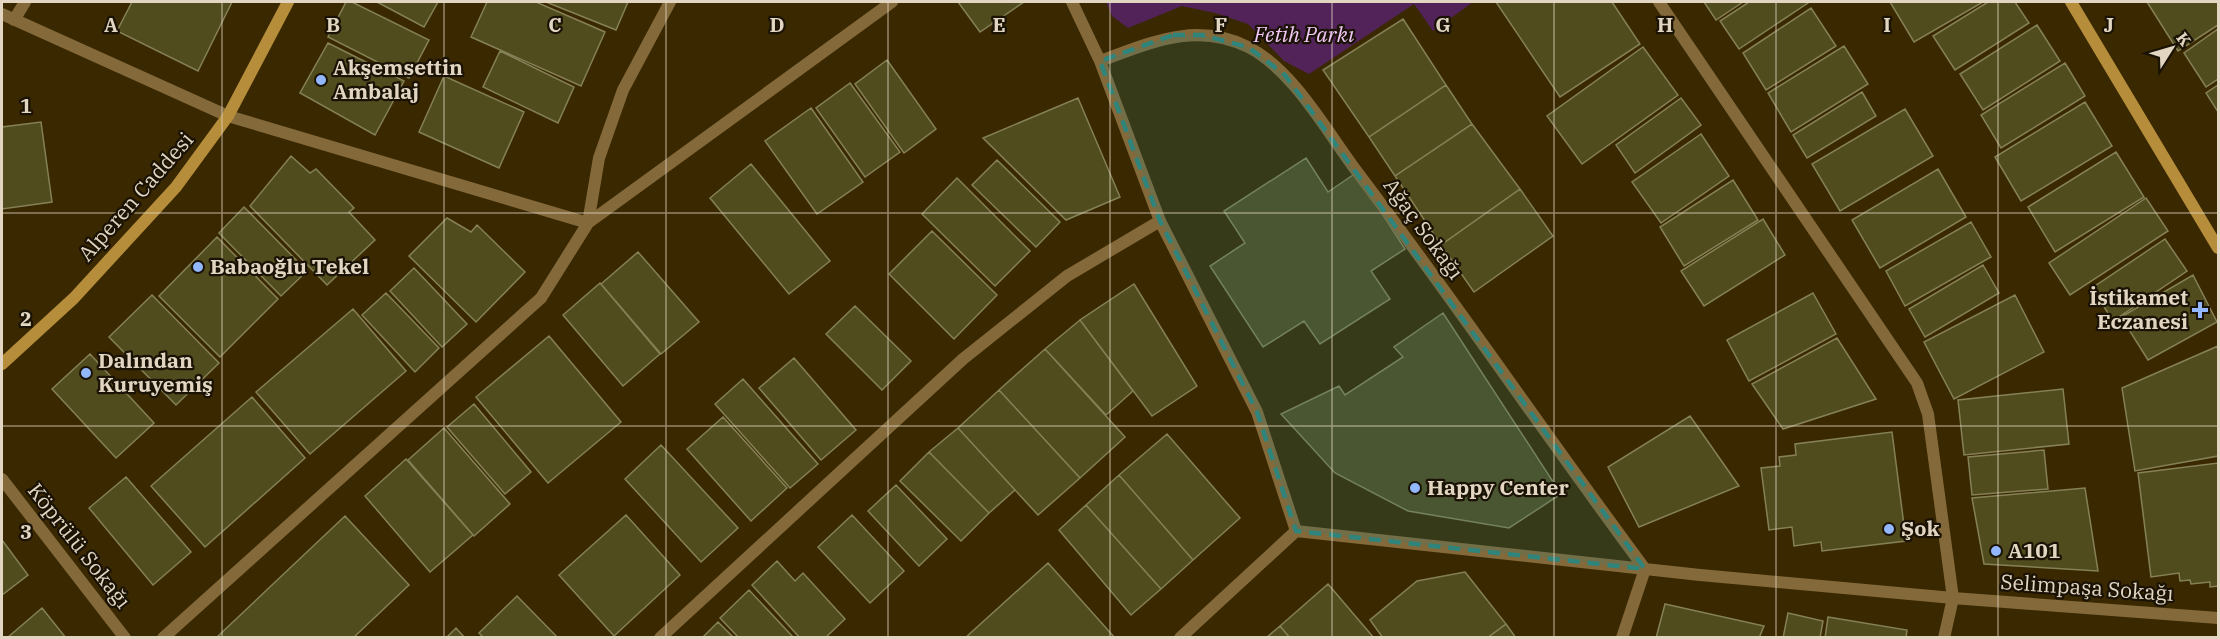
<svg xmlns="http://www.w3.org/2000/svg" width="2220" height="639" viewBox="0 0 2220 639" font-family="'IBM Plex Serif',serif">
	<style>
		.green { fill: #512358 }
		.building { fill: #514c1e; stroke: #858157; stroke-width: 1.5 }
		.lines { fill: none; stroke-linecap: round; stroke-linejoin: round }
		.street { stroke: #846a3a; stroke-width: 12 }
		.secondary { stroke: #b68d3a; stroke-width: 12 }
		.marked { fill: #2f847b; fill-opacity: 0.2; stroke: #2f847b; stroke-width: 4.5; stroke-dasharray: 12 8; stroke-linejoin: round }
		.grid { fill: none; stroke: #e2d6c2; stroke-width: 1.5; stroke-opacity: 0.55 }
		.poi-dot { fill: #92b7fd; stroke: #1a1204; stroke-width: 2 }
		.labels { text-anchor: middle; stroke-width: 4.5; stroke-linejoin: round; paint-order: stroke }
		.park-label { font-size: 21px; font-style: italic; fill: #f1c8f7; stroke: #1a1204 }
		.poi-label { font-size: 21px; font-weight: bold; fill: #e2d6c2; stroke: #1a1204; text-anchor: start }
		.street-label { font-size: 21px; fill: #e2d6c2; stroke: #1a1204 }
		.grid-label { font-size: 20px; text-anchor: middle; font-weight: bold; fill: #e2d6c2; stroke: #1a1204; stroke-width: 4.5; stroke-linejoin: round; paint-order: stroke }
	</style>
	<rect width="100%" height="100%" fill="#3a2800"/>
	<!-- green -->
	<path class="green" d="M1106 2H1473L1433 31 1414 4 1309 74 1284 61 1248 24 1215 13 1182 6 1128 28 1112 16Z"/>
	<!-- building -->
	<path class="building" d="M132 2H232L198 71 117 31Z
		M346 2H352L429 40 409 78 328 37Z
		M377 2H438L424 27Z
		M487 2H536L605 32 581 86 471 37Z
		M546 2H628L616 30Z
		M958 2H1024L980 32Z
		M1496 2H1612L1640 44 1560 97Z
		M1704 2H1743L1716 20Z
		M1749 2H1807L1808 3 1739 49 1720 21Z
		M1890 2H1983L1914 42Z
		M1988 2H2015L2029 23 1955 70 1933 36Z
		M2147 2H2218V25L2178 51Z
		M1811 8 1836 46 1766 90 1743 53Z
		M1403 19 1446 85 1369 137 1323 70Z
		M2037 25 2060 61 1983 110 1960 74Z
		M2218 29V79L2206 87 2184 53Z
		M328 43 404 81 375 135 300 93Z
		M1844 46 1868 84 1791 132 1768 93Z
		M1643 47 1678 95 1582 164 1547 116Z
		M500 51 574 87 558 123 483 87Z
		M887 60 936 129 904 153 855 84Z
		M2065 63 2085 96 2001 148 1981 115Z
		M444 76 524 112 499 168 419 132Z
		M850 83 900 152 865 177 816 108Z
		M1446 85 1472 124 1395 176 1369 137Z
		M2218 85V112L2206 93Z
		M1862 92 1876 116 1807 158 1793 135Z
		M1078 98 1120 197 1066 220 983 138Z
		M1681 98 1701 125 1635 173 1616 145Z
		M2085 102 2112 146 2021 201 1995 157Z
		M811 108 863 182 817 214 765 141Z
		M1905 109 1933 156 1840 211 1812 164Z
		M41 122 52 202 2 209V127Z
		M1472 124 1520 189 1441 245 1395 176Z
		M1701 134 1729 176 1661 223 1632 182Z
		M2116 152 2144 197 2055 252 2028 207Z
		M291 156 310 173 316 169 354 208 349 212 375 240 327 285 250 206Z
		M1306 158 1328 192 1356 173 1405 249 1371 271 1390 299 1320 344 1304 321 1263 347 1210 266 1245 243 1224 211Z
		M997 160 1060 222 1036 247 972 185Z
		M751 164 830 261 789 294 710 198Z
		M1938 169 1966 217 1880 268 1852 220Z
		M957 178 1030 251 995 286 922 214Z
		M1733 180 1758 220 1684 266 1660 227Z
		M1520 189 1553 236 1474 292 1441 245Z
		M2146 198 2168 231 2070 295 2049 263Z
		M244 207 307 271 281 296 219 233Z
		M447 218 471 232 477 225 525 272 476 322 409 256Z
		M1763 219 1785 255 1704 306 1681 271Z
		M1971 222 1991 257 1905 306 1886 271Z
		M932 231 997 295 954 339 889 274Z
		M217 237 278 299 220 357 159 296Z
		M2165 239 2187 271 2113 321 2092 288Z
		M638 252 699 322 661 354 601 284Z
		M1983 265 1999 293 1925 337 1909 309Z
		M414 268 467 324 442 347 390 291Z
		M2193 275 2217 322 2148 360 2121 317Z
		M600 283 660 354 623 386 563 315Z
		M1134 284 1197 386 1152 416 1080 320Z
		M386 293 439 348 415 372 362 315Z
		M1813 293 1836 334 1749 381 1727 340Z
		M152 295 219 363 176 405 109 337Z
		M2015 295 2044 352 1954 399 1924 342Z
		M855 306 911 361 882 390 826 334Z
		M353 309 406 371 310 454 256 392Z
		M1443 313 1561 494 1509 528 1408 511 1335 473 1281 414 1339 386 1345 395 1403 357 1394 347Z
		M1080 320 1133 391 1106 415 1045 349Z
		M549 336 621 422 548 483 476 397Z
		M1837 338 1876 399 1783 429 1752 384Z
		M2218 346V456L2135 471 2122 388Z
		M1045 349 1125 437 1080 478 999 390Z
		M90 354 154 423 116 458 52 389Z
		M794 358 856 430 821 460 759 388Z
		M743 379 818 464 790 488 715 404Z
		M2063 389 2069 444 1964 455 1958 400Z
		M999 390 1080 478 1038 515 958 428Z
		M252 397 305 458 205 547 151 486Z
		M474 404 531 472 505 494 447 427Z
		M1690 416 1739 486 1639 527 1608 467Z
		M723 417 787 488 751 521 687 449Z
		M444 428 510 504 474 536 408 460Z
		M958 428 1015 490 989 513 929 452Z
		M1892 432 1906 541 1822 551 1821 542 1794 546 1792 527 1769 530 1761 468 1780 466 1779 457 1796 455 1795 444Z
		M1167 434 1240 518 1193 560 1119 475Z
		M661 445 738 528 701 562 625 479Z
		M2044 450 2048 489 1972 495 1968 457Z
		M929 452 989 513 961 541 900 481Z
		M406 459 473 535 430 572 365 496Z
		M2218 463V586L2210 587V582L2191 584 2190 580 2180 581 2179 573 2151 577 2138 473Z
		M1119 475 1193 560 1161 589 1086 505Z
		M126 477 191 552 153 585 89 508Z
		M896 485 947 539 919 566 868 511Z
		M2085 488 2098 571 1984 564 1972 498Z
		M1086 505 1161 589 1131 615 1059 530Z
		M626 515 680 575 614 636 559 575Z
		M852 515 904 571 870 603 818 547Z
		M345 516 409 585 353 638H216Z
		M2 540 28 575 2 595Z
		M777 561 795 581 803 573 845 619 825 638H800L752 585Z
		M1048 563 1115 638H965Z
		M1465 572 1506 624 1487 638H1383L1370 620 1417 581Z
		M1328 584 1374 638H1290L1280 626Z
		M749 590 794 638H739L720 618Z
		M517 596 558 638H484L479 633Z
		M1665 604 1764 626 1759 638H1656Z
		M42 608 66 638H7Z
		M1788 613 1823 621 1820 638H1783Z
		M1828 617 1907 630 1906 638H1825Z
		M718 622 734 638H702Z
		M1506 624 1516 638H1487Z
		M1280 626 1290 638H1266Z
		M456 628 465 638H446Z"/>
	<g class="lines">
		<!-- street -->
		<path class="street" d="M1072 2 1100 61 1160 221 1257 412 1296 531 1700 575 1953 598 2218 618
			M1659 2 1917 383 1928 414 1953 598 1944 638
			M2 14 228 116 588 223 599 158 623 90 670 2
			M14 20 25 2
			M1100 61C1150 43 1196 21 1248 47 1292 69 1326 130 1355 169 1454 300 1547 437 1645 569L1622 638
			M2 479 125 638
			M163 638 541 298 588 223 892 2
			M660 638 963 359 1067 276 1160 221
			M1180 638 1296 531"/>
		<!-- secondary -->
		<path class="secondary" d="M2071 2 2218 248
			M2 364 74 298 176 187 228 116 288 2"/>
	</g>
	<!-- marked area -->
	<path class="marked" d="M1173 35H1202L1248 47 1285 75 1645 569 1296 531 1257 412 1160 221 1100 61Z"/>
	<!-- grid -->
	<path class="grid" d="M222 2V638M444 2V638M666 2V638M888 2V638M1110 2V638M1332 2V638M1554 2V638M1776 2V638M1998 2V638M2 213H2218M2 426H2218"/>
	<!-- markers -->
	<g class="poi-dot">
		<circle cx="321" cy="80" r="6"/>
		<circle cx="198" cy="267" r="6"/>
		<path d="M2197 301h6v6h6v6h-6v6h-6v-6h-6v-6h6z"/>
		<circle cx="86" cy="373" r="6"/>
		<circle cx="1415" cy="488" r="6"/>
		<circle cx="1889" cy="529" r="6"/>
		<circle cx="1996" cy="551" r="6"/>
	</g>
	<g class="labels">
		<!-- park labels -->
		<g class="park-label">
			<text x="1304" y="42">Fetih Parkı</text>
		</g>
		<!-- poi labels -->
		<g class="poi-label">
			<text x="333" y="75">Akşemsettin<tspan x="333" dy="24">Ambalaj</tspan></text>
			<text x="210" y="274">Babaoğlu Tekel</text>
			<text x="2188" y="305" text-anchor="end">İstikamet<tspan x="2188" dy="24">Eczanesi</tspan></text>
			<text x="98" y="368">Dalından<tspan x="98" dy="24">Kuruyemiş</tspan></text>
			<text x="1427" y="495">Happy Center</text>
			<text x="1901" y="536">Şok</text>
			<text x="2008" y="558">A101</text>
		</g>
		<!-- street labels -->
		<g class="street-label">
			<text transform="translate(136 197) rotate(-49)" y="7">Alperen Caddesi</text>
			<text transform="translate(1423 229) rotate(54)" y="7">Ağaç Sokağı</text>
			<text transform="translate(79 546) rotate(52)" y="7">Köprülü Sokağı</text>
			<text transform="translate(2087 588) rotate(4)" y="7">Selimpaşa Sokağı</text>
		</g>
	</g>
	<g class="grid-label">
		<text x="111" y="32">A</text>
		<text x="333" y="32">B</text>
		<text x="555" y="32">C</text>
		<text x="777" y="32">D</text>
		<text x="999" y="32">E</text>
		<text x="1221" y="32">F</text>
		<text x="1443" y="32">G</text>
		<text x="1665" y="32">H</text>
		<text x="1887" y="32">I</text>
		<text x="2109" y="32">J</text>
		<text x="26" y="113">1</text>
		<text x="26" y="326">2</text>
		<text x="26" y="539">3</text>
	</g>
	<!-- border -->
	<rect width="2220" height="639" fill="none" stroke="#e2d6c2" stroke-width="6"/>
	<!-- north arrow -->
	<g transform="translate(2172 48) rotate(53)" stroke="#1a1204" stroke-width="4.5" paint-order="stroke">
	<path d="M0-4.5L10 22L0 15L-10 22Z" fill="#e2d6c2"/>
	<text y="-9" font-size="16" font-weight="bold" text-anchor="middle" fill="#e2d6c2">K</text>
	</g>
</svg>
